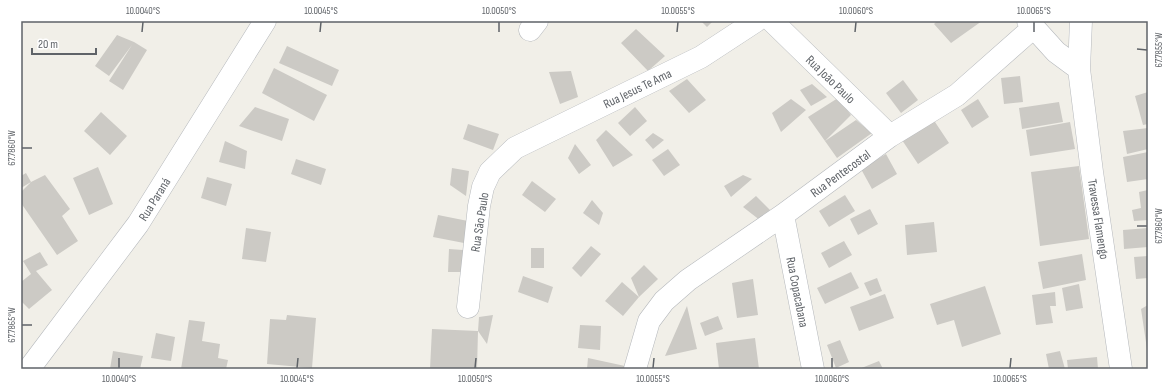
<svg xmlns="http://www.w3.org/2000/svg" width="1169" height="390" viewBox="0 0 1169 390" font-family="'Sofia Sans Condensed',sans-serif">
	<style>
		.building { fill: #cccac5 }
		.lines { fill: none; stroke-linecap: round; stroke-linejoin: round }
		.street-casing { stroke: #b5b8bc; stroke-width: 23 }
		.street { stroke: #fff; stroke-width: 22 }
		.ticks { fill: none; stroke: #5f6368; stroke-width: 1.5 }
		.labels { text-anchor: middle; stroke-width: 3; stroke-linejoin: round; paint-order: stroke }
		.street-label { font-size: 13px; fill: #5f6368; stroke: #fff }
		.neatline { fill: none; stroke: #5f6368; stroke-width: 1.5 }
		.ticks-label { font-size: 10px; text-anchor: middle; fill: #5f6368 }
	</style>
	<rect width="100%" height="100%" fill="#f1efe8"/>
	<!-- building -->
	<path class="building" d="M701 21H713L707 27Z
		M937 21H982L951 43 934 24Z
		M636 29 665 56 648 71 621 43Z
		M117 35 134 42 147 50 123 90 109 81 132 45 109 76 95 66Z
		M287 46 339 70 332 86 279 63Z
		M274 68 327 95 314 121 262 93Z
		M571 71 578 97 560 104 549 72Z
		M1020 76 1023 102 1004 104 1001 78Z
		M687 79 706 100 689 113 669 91Z
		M903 80 918 100 901 113 886 93Z
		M812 84 827 97 811 106 800 90Z
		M1148 92V124L1143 125 1135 96Z
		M838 98 851 115 825 141 856 120 872 133 837 158 808 117Z
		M791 99 806 110 781 132 772 113Z
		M978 99 989 117 972 128 961 110Z
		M1059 102 1063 122 1022 129 1019 108Z
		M255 107 289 119 282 141 239 126Z
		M635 107 647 121 630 136 618 123Z
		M101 112 127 136 110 155 84 131Z
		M933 119 949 143 918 164 902 140Z
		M1070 122 1075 149 1030 156 1026 130Z
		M468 124 499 134 493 150 463 139Z
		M1148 128V149L1127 154 1123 131Z
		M606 130 633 155 613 167 596 140Z
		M653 133 664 140 653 149 645 140Z
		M225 141 247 151 245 169 219 162Z
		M575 144 591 165 579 174 568 158Z
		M668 149 680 165 664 176 652 160Z
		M1148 152V179L1127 182 1123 157Z
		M886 154 897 174 872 189 861 169Z
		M296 159 326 169 321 185 291 174Z
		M1079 166 1089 239 1040 246 1031 172Z
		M98 167 113 204 89 215 73 178Z
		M452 168 469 171 466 196 450 185Z
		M26 173 31 182 21 188V176Z
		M45 175 70 209 62 216 78 241 57 255 21 203V192L31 182Z
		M743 175 752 179 731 197 724 186Z
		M207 177 232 184 226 206 201 198Z
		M532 181 556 199 545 212 522 195Z
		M1148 190V220L1134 221 1132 210 1141 208 1139 192Z
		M845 195 855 211 829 227 819 211Z
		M756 196 770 210 761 221 743 207Z
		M592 200 603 213 599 225 583 213Z
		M870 209 878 224 858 235 850 219Z
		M438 215 468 221 464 243 433 237Z
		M934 222 937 252 907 255 905 225Z
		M246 228 271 232 266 262 242 259Z
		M1148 228V247L1124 249 1123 230Z
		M844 241 852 255 829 268 821 253Z
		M591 246 601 254 581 277 572 268Z
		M531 248H544V268H531Z
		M449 249 463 250V272H448Z
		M40 252 48 265 36 271 52 290 29 309 21 301V282L31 274 23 261Z
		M1082 254 1086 280 1043 289 1038 262Z
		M1148 256V278L1136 279 1134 257Z
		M644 265 658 279 639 297 631 278Z
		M851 272 859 288 825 304 817 288Z
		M523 276 553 287 548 303 518 292Z
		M877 278 882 291 870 296 864 283Z
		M753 279 758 315 737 318 732 283Z
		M622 282 639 297 623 316 605 301Z
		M1079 284 1083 308 1066 311 1062 288Z
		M985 286 1001 334 962 347 954 320 937 325 930 304Z
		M1055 292 1056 306H1050L1053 323 1036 325 1032 295Z
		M885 294 894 318 859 331 850 307Z
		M1148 305V349H1147L1141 309Z
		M687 306 697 349 665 356Z
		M287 315 316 318 312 368 267 364 270 319 286 320Z
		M493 315 487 344 478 331 479 317Z
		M718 316 723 329 705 336 700 323Z
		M189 320 205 322 202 341 220 344 218 358 228 360 226 369H181Z
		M580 325 601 326 600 350 578 348Z
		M432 329 478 331 477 369H430Z
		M156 333 175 337 171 361 151 358Z
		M755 338 759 369H719L716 343Z
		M840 340 849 362 836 368 827 345Z
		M113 351 143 356 140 369H110Z
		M1060 351 1065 369H1049L1046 354Z
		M1097 357 1098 369H1068L1067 360Z
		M588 358 625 366 624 369H587Z
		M879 361 883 369H859Z"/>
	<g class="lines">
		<defs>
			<path id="street" d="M772 21 890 136
				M1028 21 1056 52 1079 69
				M1081 21 1079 69 1092 172 1121 369
				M530 30 537 21
				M783 215 813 369
				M468 307 479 206 483 187 490 172 515 148 701 57 756 21
				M29 369 138 224 265 21
				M635 369 649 321 664 301 688 280 783 215 890 136 957 95 1034 27"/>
		</defs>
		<!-- street casing -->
		<use href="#street" class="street-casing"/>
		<!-- street -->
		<use href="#street" class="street"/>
	</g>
	<!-- ticks -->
	<path class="ticks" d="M142 32 143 22M320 32 321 22M499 32V22M677 32 678 22M855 32 856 22M1034 32V22M1137 49 1147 50M22 148H32M1137 226H1147M22 325H32M119 368V358M297 368 298 358M475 368 476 358M653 368 654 358M832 368V358M1010 368 1011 358"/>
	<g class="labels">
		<!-- street labels -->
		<g class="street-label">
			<text transform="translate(831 79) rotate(44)" y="5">Rua João Paulo</text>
			<text transform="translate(637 88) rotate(-26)" y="5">Rua Jesus Te Ama</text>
			<text transform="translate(840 173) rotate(-36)" y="5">Rua Pentecostal</text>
			<text transform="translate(154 199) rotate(-58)" y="5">Rua Paraná</text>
			<text transform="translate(1099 219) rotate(81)" y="5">Travessa Flamengo</text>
			<text transform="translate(479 222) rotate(-81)" y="5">Rua São Paulo</text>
			<text transform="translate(798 292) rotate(79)" y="5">Rua Copacabana</text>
		</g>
	</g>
	<!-- border -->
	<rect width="1169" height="390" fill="none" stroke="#ffffff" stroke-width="44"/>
	<!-- scale -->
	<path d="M32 48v6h64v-6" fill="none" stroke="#5f6368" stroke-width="2"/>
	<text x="38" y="48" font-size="12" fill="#5f6368" stroke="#ffffff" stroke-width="3" paint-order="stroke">20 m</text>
	<rect x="22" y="22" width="1125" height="346" class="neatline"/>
	<g class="ticks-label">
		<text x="143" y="14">10.0040°S</text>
		<text x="321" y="14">10.0045°S</text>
		<text x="499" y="14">10.0050°S</text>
		<text x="678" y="14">10.0055°S</text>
		<text x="856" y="14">10.0060°S</text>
		<text x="1034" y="14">10.0065°S</text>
		<text transform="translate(1158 50) rotate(-90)" y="4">67.7855°W</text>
		<text transform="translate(11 148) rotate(-90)" y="4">67.7860°W</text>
		<text transform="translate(1158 226) rotate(-90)" y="4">67.7860°W</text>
		<text transform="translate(11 325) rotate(-90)" y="4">67.7865°W</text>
		<text x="119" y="382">10.0040°S</text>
		<text x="297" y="382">10.0045°S</text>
		<text x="475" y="382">10.0050°S</text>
		<text x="653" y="382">10.0055°S</text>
		<text x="832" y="382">10.0060°S</text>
		<text x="1010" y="382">10.0065°S</text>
	</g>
</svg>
